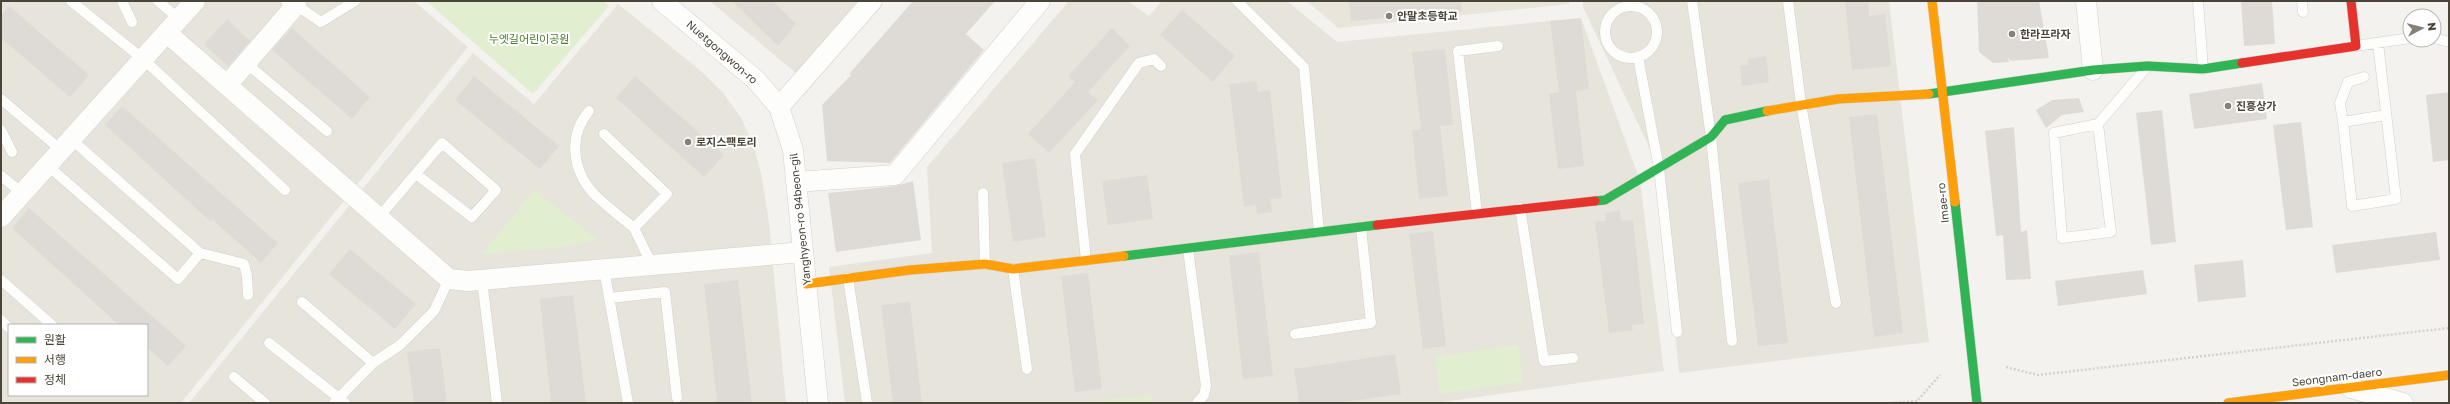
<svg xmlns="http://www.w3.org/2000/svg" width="2450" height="404" viewBox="0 0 2450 404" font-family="'Golos Text','Noto Sans KR',sans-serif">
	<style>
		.residential { fill: #e7e4dc; fill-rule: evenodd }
		.education { fill: #eae5da }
		.green { fill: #e1eecf }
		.building { fill: #dedbd6 }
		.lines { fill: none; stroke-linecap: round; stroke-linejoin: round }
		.lane-casing { stroke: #d2d0cb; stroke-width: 11 }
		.street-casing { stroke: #d2d0cb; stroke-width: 21 }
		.fast-casing { stroke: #d3cfc5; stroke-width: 10 }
		.slow-casing { stroke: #d3cfc5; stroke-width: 10 }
		.jam-casing { stroke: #d3cfc5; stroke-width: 10 }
		.path { stroke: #d3d2cc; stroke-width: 2.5; stroke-dasharray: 2 2; stroke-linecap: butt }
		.lane { stroke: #fdfdfc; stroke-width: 10 }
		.street { stroke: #fdfdfc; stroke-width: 20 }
		.fast { stroke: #30b455; stroke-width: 9 }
		.slow { stroke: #ff9f0a; stroke-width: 9 }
		.jam { stroke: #e5322d; stroke-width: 9 }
		.poi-dot { fill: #868178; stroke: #fff; stroke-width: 1.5 }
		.labels { text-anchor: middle; stroke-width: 4; stroke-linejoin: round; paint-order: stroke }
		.poi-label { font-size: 11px; font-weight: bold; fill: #4b4439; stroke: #fff; text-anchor: start }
		.park-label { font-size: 11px; fill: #4a7f2a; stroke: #fff }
		.street-label { font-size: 11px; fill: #4b4439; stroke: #fff }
	</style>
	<rect width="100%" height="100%" fill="#f4f2ee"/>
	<!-- residential -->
	<path class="residential" d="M1 1H414L468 47 181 403H1ZM9 325H147V395H9Z
		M710 1H861L797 74Z
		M1069 1H1128L1149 16 1162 1H1287L1337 42 1581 18 1640 181 1664 371 1436 403H845L829 267 932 253 927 167Z
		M1583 1H1889L1929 342 1679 373 1659 168 1583 7Z
		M618 4 701 71 724 94 741 118 753 144 761 173 769 222 786 403H189L473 53 534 104Z"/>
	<!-- education -->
	<path class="education" d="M1307 1H1569V4L1338 28Z"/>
	<!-- green -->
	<path class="green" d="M426 1H603L609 6 533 94Z
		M534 190 598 240 547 249 482 254Z
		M1518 345 1523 382 1440 394 1435 357Z
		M1151 395 1152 403H1078Z"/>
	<!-- building -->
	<path class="building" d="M732 1H773L796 24 778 46Z
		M913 1H995L966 34 984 50 890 163 827 161 822 105 851 75 849 74Z
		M1349 1H1461L1462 11 1351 21Z
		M1845 1H1868L1869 16 1885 14 1891 66 1852 70Z
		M1977 1H2039L2049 58 2011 61 2008 57 2009 62 1993 63 1979 52Z
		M2241 1H2272L2275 44 2244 46Z
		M9 6 89 75 70 97 1 38V16Z
		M1182 10 1235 56 1213 82 1160 35Z
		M1581 18 1589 89 1576 91 1584 166 1558 169 1549 94 1559 92 1550 21Z
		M227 19 250 41 228 66 204 44Z
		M292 28 370 97 352 119 272 50Z
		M1112 28 1130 46 1088 92 1098 100 1049 153 1028 134 1075 82 1068 76Z
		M1445 49 1453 125 1440 126 1448 196 1419 199 1412 130H1421L1412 52Z
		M1766 56 1769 82 1742 86 1740 66 1748 65V59Z
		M474 76 559 146 540 169 455 100Z
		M635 76 724 155 704 177 616 98Z
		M1257 81 1258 92 1270 90 1282 198 1270 199 1272 212 1257 214 1256 205 1244 207 1229 84Z
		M2262 83 2267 119 2194 129 2189 94Z
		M2449 92V160L2433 162 2426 95Z
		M2079 98 2084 112 2062 115 2046 128 2036 110 2052 100Z
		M122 106 278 243 261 263 212 219 211 222 105 125Z
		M2162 110 2176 242 2151 245 2136 113Z
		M1877 114 1903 333 1874 337 1849 117Z
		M2301 122 2313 227 2286 230 2273 125Z
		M2014 127 2021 232 2027 230 2031 279 2006 280 2003 235 1996 236 1985 131Z
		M1035 158 1046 237 1013 242 1002 163Z
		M1147 175 1153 219 1108 225 1102 181Z
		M1769 179 1788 343 1758 346 1738 183Z
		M913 181 921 240 836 252 828 193 896 186Z
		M29 208 186 346 168 366 147 347V325H119L12 228Z
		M1620 210 1621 221 1633 220 1644 324 1632 325 1633 330 1609 333 1595 222 1606 221 1605 213Z
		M1433 231 1446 346 1423 349 1409 234Z
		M2436 232 2440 260 2336 273 2332 245Z
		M350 249 416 304 395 329 329 274Z
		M1259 252 1273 376 1243 379 1229 256Z
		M2243 260 2246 297 2198 302 2194 265Z
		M2143 270 2147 294 2058 306 2055 281Z
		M1088 273 1102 389 1075 392 1061 276Z
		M738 280 752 403H717L704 284Z
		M573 295 586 403H551L540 299Z
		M910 302 922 403H893L881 305Z
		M440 348 447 403H414L407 352Z
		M1395 354 1401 394 1338 403H1299L1294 369Z"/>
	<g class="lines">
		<defs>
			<path id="lane" d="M71 1 143 59 285 190
				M122 1 132 22
				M158 1 179 19
				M1237 1 1304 67 1319 232
				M1692 1 1711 137 1732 341
				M1788 1 1801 104 1836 303
				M2198 1 2203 69
				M2302 1 2303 12
				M296 5 321 22 355 1
				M1605 32a26 26 0 1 1 52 0a26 26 0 1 1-52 0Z
				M2434 38 2449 42
				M2378 43 2396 199 2352 206 2343 122 2386 115
				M2356 46 2410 38
				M1638 57 1659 168 1677 332
				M246 63 327 131
				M1 99 61 150
				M589 111C568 136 572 170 594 194 606 206 621 217 634 228
				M2343 122 2340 103 2348 82 2364 77
				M2098 124 2054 133 2062 238 2111 232 2098 124 2146 68
				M1 130 12 152
				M604 134 667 194 634 228 652 265
				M47 165 178 279 200 253 71 139
				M1 176 22 193
				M983 193 985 264
				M1520 208 1544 361 1573 358
				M1477 213 1458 51 1498 46
				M379 217 442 143 496 190 472 217 416 174
				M1188 249 1206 386 1204 395 1197 403
				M200 253 244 264 247 276 248 295
				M1086 260 1075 154 1139 63 1154 59 1161 66
				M604 269 628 403
				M1013 269 1027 369
				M848 278 867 403
				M1 280 52 325
				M482 280 497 403
				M609 298 665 292 677 398
				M302 302 373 363
				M1 320 9 328
				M1295 334 1371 323 1361 228
				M269 343 345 403
				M234 377 265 403
				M334 403 373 363 400 345 434 311 449 279"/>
			<path id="street" d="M662 1 756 80 779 107
				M2086 1 2093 70
				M167 33 449 279 468 281 803 252
				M227 85 296 5 291 1
				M796 182 895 175 1040 1
				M1 217 195 1
				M2351 388 2403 403
				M818 403 793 150 779 107 872 1"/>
			<path id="fast" d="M1929 94 2093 70 2148 66 2203 69 2242 63
				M1595 201 1605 200 1711 137 1725 120 1767 111
				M1955 202 1977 403
				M1124 256 1377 225"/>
			<path id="slow" d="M1932 1 1955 202
				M1767 111 1838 99 1929 94
				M806 284 910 270 985 264 1013 269 1124 256
				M2228 403 2449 375"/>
			<path id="jam" d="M2242 63 2356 46 2351 1
				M1377 225 1595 201"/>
		</defs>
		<!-- lane casing -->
		<use href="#lane" class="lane-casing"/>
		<!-- street casing -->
		<use href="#street" class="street-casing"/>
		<!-- fast casing -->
		<use href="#fast" class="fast-casing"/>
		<!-- slow casing -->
		<use href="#slow" class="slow-casing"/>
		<!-- jam casing -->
		<use href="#jam" class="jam-casing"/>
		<!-- path -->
		<path class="path" d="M2006 367 2038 375 2449 328
			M1891 403 1917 401 1940 375"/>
		<!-- lane -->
		<use href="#lane" class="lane"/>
		<!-- street -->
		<use href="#street" class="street"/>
		<!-- fast -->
		<use href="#fast" class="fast"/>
		<!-- slow -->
		<use href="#slow" class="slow"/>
		<!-- jam -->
		<use href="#jam" class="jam"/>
	</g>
	<!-- markers -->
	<g class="poi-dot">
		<circle cx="1389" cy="16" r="4"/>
		<circle cx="2012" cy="34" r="4"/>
		<circle cx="2228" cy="106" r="4"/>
		<circle cx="688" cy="142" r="4"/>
	</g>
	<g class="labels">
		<!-- poi labels -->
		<g class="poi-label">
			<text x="1397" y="20">안말초등학교</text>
			<text x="2020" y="38">한라프라자</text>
			<text x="2236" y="110">진흥상가</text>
			<text x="696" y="146">로지스팩토리</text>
		</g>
		<!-- park labels -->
		<g class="park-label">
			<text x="529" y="43">누엣길어린이공원</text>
		</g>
		<!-- street labels -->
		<g class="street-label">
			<text transform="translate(722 52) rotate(41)" y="4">Nuetgongwon-ro</text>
			<text transform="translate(1943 203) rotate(-96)" y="4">Imae-ro</text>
			<text transform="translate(800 219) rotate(-96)" y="4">Yanghyeon-ro 94beon-gil</text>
			<text transform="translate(2337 377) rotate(-7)" y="4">Seongnam-daero</text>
		</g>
	</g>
	<!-- border -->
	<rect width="2450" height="404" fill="none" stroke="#4b4439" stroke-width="4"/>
	<!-- legend -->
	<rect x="8" y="324" width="140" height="72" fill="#ffffff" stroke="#b7b4b0"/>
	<rect x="16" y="337" width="20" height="6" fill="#30b455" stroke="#b7b4b0"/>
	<text x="44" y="344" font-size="12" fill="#4b4439">원활</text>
	<rect x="16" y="357" width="20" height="6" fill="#ff9f0a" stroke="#b7b4b0"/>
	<text x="44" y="364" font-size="12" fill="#4b4439">서행</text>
	<rect x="16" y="377" width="20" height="6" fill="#e5322d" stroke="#b7b4b0"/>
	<text x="44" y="384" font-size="12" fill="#4b4439">정체</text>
	<!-- north arrow -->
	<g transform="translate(2422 28) rotate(83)"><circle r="19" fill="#ffffff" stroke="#b7b4b0"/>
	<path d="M0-3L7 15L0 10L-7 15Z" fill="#868178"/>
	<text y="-6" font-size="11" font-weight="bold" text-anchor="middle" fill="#4b4439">N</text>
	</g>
</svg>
